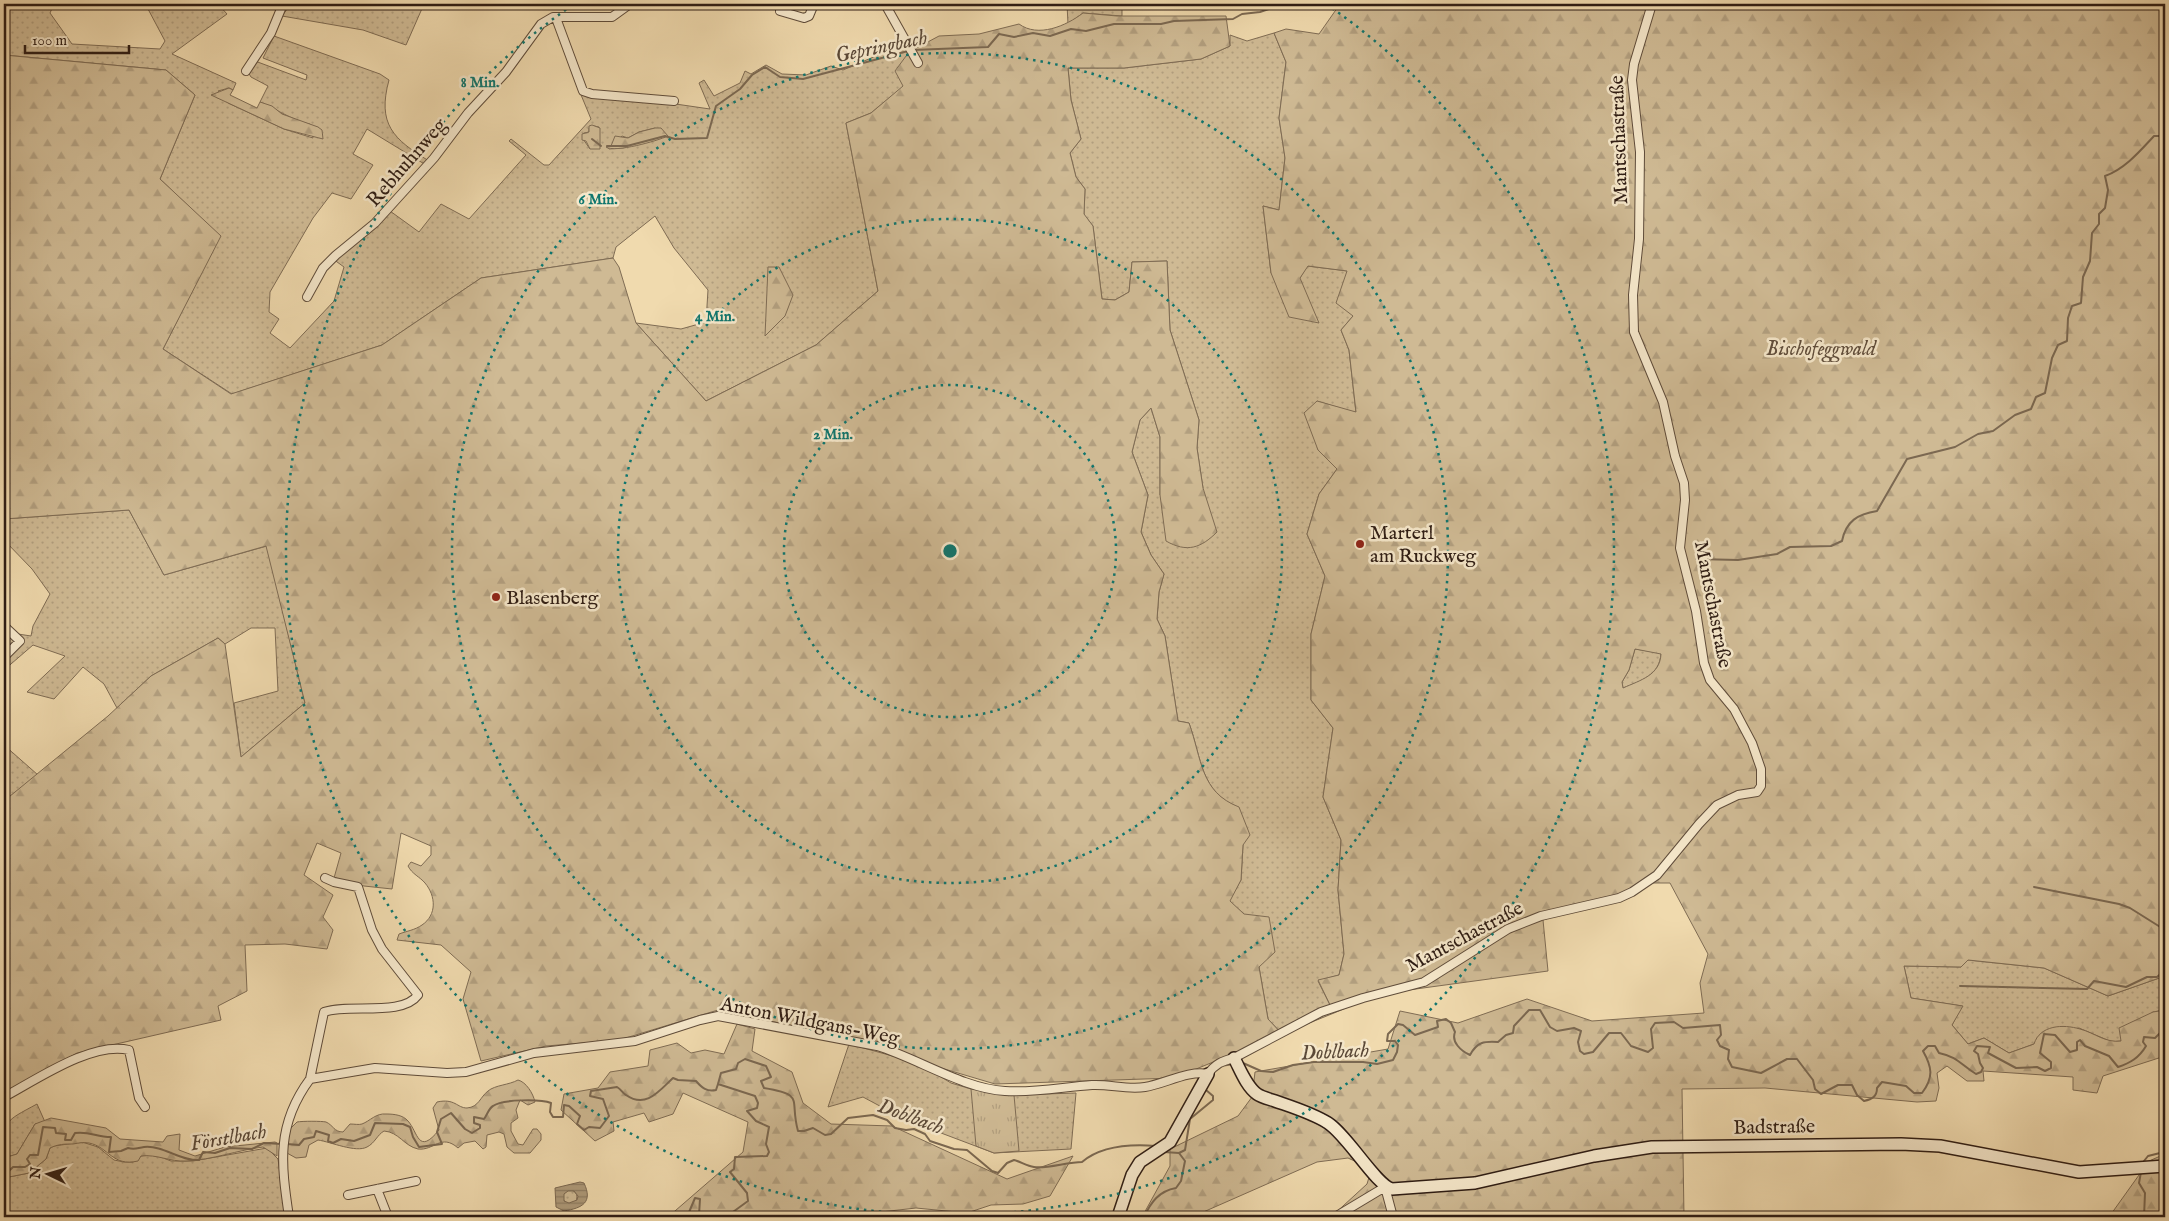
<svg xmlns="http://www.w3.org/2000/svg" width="2169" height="1221" viewBox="0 0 2169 1221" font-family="'IM FELL English',serif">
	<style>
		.grass { fill: url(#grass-dots); stroke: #7f6c54; fill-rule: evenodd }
		.forest { fill: url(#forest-firs); stroke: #7f6c54; fill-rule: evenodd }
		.park { fill: url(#park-tufts); stroke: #7f6c54 }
		.water { fill: url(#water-rules); stroke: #7b6851; fill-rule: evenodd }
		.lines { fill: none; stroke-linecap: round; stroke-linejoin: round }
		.stream { stroke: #7b6851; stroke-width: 2 }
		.street-casing { stroke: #5f4c3a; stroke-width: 10 }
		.secondary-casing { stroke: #2f1d14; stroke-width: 14 }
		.street { stroke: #f5e7ca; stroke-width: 8 }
		.secondary { stroke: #f5e7ca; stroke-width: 11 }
		.ring { fill: none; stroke: #0f766e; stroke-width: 2.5; stroke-dasharray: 2.5 5 }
		.poi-dot { fill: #8f2418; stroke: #f5e7ca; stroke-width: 2 }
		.labels { text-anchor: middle; stroke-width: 5; stroke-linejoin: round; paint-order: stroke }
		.street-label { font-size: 20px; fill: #2f1d14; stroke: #f5e7ca }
		.park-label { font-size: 20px; font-style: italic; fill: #5f4c3a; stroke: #f5e7ca }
		.poi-label { font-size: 20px; fill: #2f1d14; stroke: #f5e7ca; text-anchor: start }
		.water-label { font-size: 21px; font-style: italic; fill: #5b4938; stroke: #f5e7ca }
		.centre { fill: #0f766e; stroke: #f5e7ca; stroke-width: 2.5 }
		.ring-label { font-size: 15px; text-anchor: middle; font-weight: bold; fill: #0f766e; stroke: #f5e7ca; stroke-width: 5; stroke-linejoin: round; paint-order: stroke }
	</style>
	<defs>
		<pattern id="grass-dots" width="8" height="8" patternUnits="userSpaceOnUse" patternTransform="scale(1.25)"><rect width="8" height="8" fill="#cfba94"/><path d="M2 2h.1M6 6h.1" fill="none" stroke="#b29f7f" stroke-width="1.8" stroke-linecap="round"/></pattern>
		<pattern id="forest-firs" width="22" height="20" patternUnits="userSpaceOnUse" patternTransform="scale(1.25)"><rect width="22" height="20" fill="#cfba94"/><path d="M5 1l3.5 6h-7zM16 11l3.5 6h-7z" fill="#b29f7f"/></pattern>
		<pattern id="park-tufts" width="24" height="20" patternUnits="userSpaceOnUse" patternTransform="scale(1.25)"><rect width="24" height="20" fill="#cfba94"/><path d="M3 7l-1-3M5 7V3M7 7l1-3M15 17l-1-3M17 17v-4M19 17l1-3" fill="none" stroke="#b29f7f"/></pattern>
		<pattern id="water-rules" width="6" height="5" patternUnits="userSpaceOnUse" patternTransform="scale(1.25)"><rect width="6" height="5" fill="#ae9a7a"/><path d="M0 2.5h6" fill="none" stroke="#8e7d63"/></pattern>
	</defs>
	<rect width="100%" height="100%" fill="#f0daae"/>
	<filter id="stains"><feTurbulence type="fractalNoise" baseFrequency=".004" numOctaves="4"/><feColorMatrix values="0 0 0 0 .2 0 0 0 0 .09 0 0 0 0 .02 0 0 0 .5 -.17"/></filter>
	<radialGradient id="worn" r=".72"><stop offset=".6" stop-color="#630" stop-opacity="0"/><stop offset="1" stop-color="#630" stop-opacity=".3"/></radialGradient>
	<!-- grass -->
	<path class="grass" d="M4 4H54L50 13 72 44 160 49 165 41 148 9 127 8 125 4H218L227 14 172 54 236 83 233 90 229 88 218 91 228 103 284 129 313 138 310 124 300 122 260 102 268 86 251 77 248 72 255 61 306 80 307 75 263 58 274 36 380 74 389 80C377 124 393 139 429 161L426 165 367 129 353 154 373 165 351 199 332 193 313 218 270 292 269 312 279 319 270 333 290 348 334 301 344 267 333 259 390 211 419 232 441 204 469 219 526 155 509 141 511 139 544 165H549L591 119 579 90 710 109 699 83 704 80 714 96 740 83 745 71 751 74 766 65 782 74 806 75 831 66 843 70 904 44 909 52 904 86 871 113 846 123 878 291 816 345 706 401 636 323 681 329 706 322 708 290 674 248 655 216 616 247 613 258 481 278 382 345 232 394 163 349 220 236 160 179 195 95 166 70 4 55ZM594 126 599 127 590 149 583 139 584 133 589 132V128ZM655 128 668 136 623 148 609 149 607 146H611L622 136 628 138 639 132Z
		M291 4H424L406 45 363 30 282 16Z
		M1067 4H1122V16L1083 13 1068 24Z
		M1274 33 1286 62 1279 118 1285 158 1279 210 1263 206 1271 273 1300 278 1307 266 1348 271 1353 316 1341 330 1349 350 1356 413 1317 401 1318 450 1337 469 1319 494 1307 534 1325 576 1311 634V700L1333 728 1323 797 1341 840 1338 890 1344 954 1339 975 1318 981 1334 1013 1282 1034 1268 1019 1259 967 1244 914 1229 901 1241 880 1243 845 1239 808C1200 792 1202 759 1189 723L1178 721 1165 636 1157 619 1159 592 1164 574 1151 555 1141 532 1148 495 1132 452 1140 420 1151 408 1160 437V495L1203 488 1197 448 1199 420 1170 330 1167 261 1132 262 1129 292 1115 300 1102 299 1093 226 1084 215 1085 189 1076 177 1070 153 1081 139 1071 100 1068 68H1124L1201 59 1230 46V35L1247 41Z
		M129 510 164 575 267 546 305 703 241 757 234 703 278 691 275 628H251L225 644 218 638 151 676 117 708 104 684 83 667 54 699 27 692 65 656 33 645 4 670V622L18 634 31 636 33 626 50 594 32 569 4 540V519Z
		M1635 649 1661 653C1660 675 1641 681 1623 688L1622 682 1629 670Z
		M4 745 38 775 4 801Z
		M1968 960 2044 968 2108 996 2165 976V1010L2153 1012 2121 1041 2112 1042 2079 1028 2009 1053 1984 1038 1968 1044 1952 1025 1962 1006 1911 998 1904 966 1961 967Z
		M849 1044 918 1063 951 1083 971 1089 1014 1095 1076 1093 1071 1149 994 1153 904 1119 863 1097 828 1107Z
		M37 1104 45 1122 35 1124 17 1154 4 1158C4 1119 4 1122 37 1104Z
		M82 1142 98 1147 114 1160 124 1162H133L141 1156 153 1154 171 1161H193L267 1148 278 1159 286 1217H4V1178L29 1173 46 1159 50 1148 54 1146Z
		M563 1197a7 7 0 1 1 14 0a7 7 0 1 1-14 0Z"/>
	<!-- forest -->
	<path class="forest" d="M1340 4H2165V976L2108 996 2044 968 1968 960 1961 967 1904 966 1911 998 1963 1006 1952 1025 1968 1044 1984 1038 2009 1053 2034 1044C2040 1025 2063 1024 2080 1029 2095 1033 2105 1043 2121 1041L2119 1028 2153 1012 2165 1010V1056L2103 1076 2097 1093 2073 1090V1077L1983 1071 1984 1081H1967L1947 1066 1937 1073 1939 1088 1936 1101 1917 1102 1765 1088 1682 1089 1684 1217H1331L1367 1184 1370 1174 1363 1165 1348 1158 1317 1162 1192 1217H1142L1170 1166V1149L1238 1116 1252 1097 1255 1072 1388 1049 1400 1011 1458 1023 1527 999 1592 1021 1704 1013 1700 983 1708 954 1670 883H1651L1543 920 1548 971 1379 994 1334 1013 1318 980 1339 975 1344 954 1338 890 1341 840 1323 797 1333 728 1311 700V634L1325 576 1307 534 1319 494 1337 469 1318 450 1304 413 1317 401 1356 412 1349 350 1341 330 1353 316 1336 303 1347 271 1308 266 1300 278 1319 323 1289 317 1271 273 1263 206 1279 210 1285 158 1279 118 1286 62 1274 33 1286 29 1319 34ZM1635 649 1661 654C1660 675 1641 680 1623 688L1622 682 1629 670Z
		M1083 13 1117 16H1226L1230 46 1201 59 1124 68H1068L1071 100 1081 139 1070 153 1076 177 1085 189 1084 214 1093 226 1102 299 1115 300 1129 292 1132 262 1167 261 1170 330 1199 420 1197 448 1203 488 1217 532C1201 548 1187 553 1166 541L1160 495V437L1151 408 1140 420 1132 452 1148 495 1141 532 1151 555 1164 574 1159 592 1157 619 1165 636 1178 721 1189 723C1202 759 1200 792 1239 807L1250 835 1243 845 1241 880 1230 901 1244 914 1269 917 1275 952 1259 967 1268 1019 1282 1034 1174 1078 995 1084 813 1030 718 1010 619 1040 546 1046 481 1061 463 999 471 972 441 945 397 940 399 934C407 931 415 930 422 925 437 915 436 896 425 883 420 877 412 874 408 866L411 862 421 866 431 855V846L401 833 392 889 364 886 334 878 341 853 317 843 304 875 333 895 323 917 333 930 327 949 285 944 245 945 247 991 218 1006 221 1020 77 1053 4 1093V801L108 716 151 676 218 638 225 644 241 757 305 703 266 546 164 575 129 510 4 519V55L166 70 195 95 160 179 221 236 163 349 231 394 382 345 481 278 613 258 619 267 636 323 706 401 816 345 878 291 846 123 871 113 903 86 895 71 909 52 939 36 979 34 1019 24C1038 38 1066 26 1083 13Z
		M229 88 233 90 230 95 257 108 260 102 272 106 282 114 318 127 322 130 323 139 284 129 211 95Z
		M592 125 600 128V149H590L586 141 582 140V134L589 132V126Z
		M655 128H661L668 136C657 141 615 153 606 147L611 146 615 136 628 138 639 132Z
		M768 267H779L793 295 785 316 765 336Z
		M737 1024 755 1029 752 1051 792 1072 803 1103 831 1124 892 1126 1007 1179 1073 1156 1050 1196 1023 1204 991 1205 967 1213 916 1208 837 1217H668L743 1152 748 1122 683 1093 673 1114 649 1122 644 1113 613 1122 614 1131 595 1141 561 1110 564 1094 598 1088 610 1072 648 1066 650 1050 677 1043 691 1053 705 1050 724 1054Z
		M518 1080C526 1082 533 1093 535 1102L528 1105 520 1100 516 1110 518 1118 511 1123V1131L518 1144 523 1145 533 1129H537L541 1134V1140L530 1153H514L507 1147 504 1134 499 1132 487 1135 486 1147 483 1149 475 1141 464 1143 458 1148C441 1133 434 1151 418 1149 404 1146 399 1132 384 1131 377 1135 375 1143 367 1147 356 1153 331 1142 318 1140L309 1145 306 1157 296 1158 287 1153 289 1130 297 1122C302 1121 322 1121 326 1122 333 1125 334 1132 343 1132L350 1124C354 1124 359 1125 362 1124 370 1121 376 1113 386 1114 394 1114 403 1115 408 1121 418 1132 418 1156 439 1130L433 1108 437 1102C455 1098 457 1108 467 1108 479 1107 480 1097 488 1091 495 1085 509 1085 518 1080Z
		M51 1118 106 1128 120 1139 163 1142 167 1136 180 1134 179 1150 195 1156 225 1147 275 1142 277 1143V1156L263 1147C238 1150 212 1160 186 1161 170 1162 157 1154 141 1156L138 1161C112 1167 109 1147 89 1143 83 1142 79 1143 73 1144 65 1144 58 1144 50 1148L46 1159 29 1173 4 1178V1158L17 1154 35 1124Z
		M2165 1154V1217H2109L2149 1161Z"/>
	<!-- park -->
	<path class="park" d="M971 1089 1014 1095 1019 1151 994 1153 976 1146Z"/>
	<!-- water -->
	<path class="water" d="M580 1182 584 1183C593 1202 583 1208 564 1211L556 1207 555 1188ZM568 1191H574L578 1196 577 1200 569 1203 564 1201V1194Z"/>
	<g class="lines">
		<!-- stream -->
		<path class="stream" d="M1297 4 1352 9 1372 7 1374 4
			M913 50 988 47 999 34 1014 37 1033 33 1050 36 1071 29 1086 31 1114 24H1161L1174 21 1233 19 1242 14 1260 12 1283 4
			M592 139 601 146
			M607 146H627L665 136 675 139 707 138 716 106 740 89 752 75 765 67 780 77 803 79 908 51
			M1696 559 1738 560 1777 554 1790 547 1831 546 1842 541C1846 521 1858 514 1877 511L1907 459 1955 447 1978 434 1993 431 2015 415 2031 409 2036 397 2045 393 2052 358 2058 345 2067 341 2068 318 2072 306 2081 303 2083 277 2090 261 2092 233 2099 224V214L2105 208 2108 190 2105 176C2125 169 2140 151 2154 136H2165
			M2034 887 2119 904 2130 908 2165 930
			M1960 986 2087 989 2094 981 2126 987 2147 977H2157L2165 970
			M1243 1063 1261 1071 1273 1072 1293 1065 1314 1062H1363L1377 1064 1393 1060 1397 1052 1398 1045 1395 1041H1387L1388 1034 1398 1024 1403 1025 1415 1035 1438 1027 1437 1021 1446 1019 1451 1023 1455 1032C1451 1042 1461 1051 1470 1055 1477 1042 1484 1041 1498 1042L1506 1035 1513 1033 1514 1026 1529 1010H1540L1550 1027 1557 1031 1574 1028 1581 1031 1578 1042 1580 1051 1584 1054 1593 1052 1609 1033H1621L1631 1046 1648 1052 1653 1048 1651 1029 1655 1023 1674 1022 1683 1028 1720 1025 1721 1035 1717 1040 1720 1046 1729 1050 1728 1059 1732 1067 1761 1073 1787 1059H1797L1813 1080 1815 1089 1821 1094 1838 1085H1852L1857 1095 1864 1101C1872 1099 1877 1097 1877 1088L1882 1082 1906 1086 1914 1093H1922C1934 1077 1932 1067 1923 1051L1928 1046H1935L1939 1053C1958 1057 1961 1065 1976 1074L1981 1072 1983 1068 1980 1063 1978 1054 1974 1051 1977 1046 1990 1047 1988 1053 2016 1068 2037 1067 2045 1071 2051 1068V1062L2040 1053 2044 1034 2055 1035 2070 1052 2077 1050V1042L2080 1040 2085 1046 2109 1056 2118 1067C2130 1063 2139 1058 2146 1046L2143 1042 2144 1037 2155 1038 2165 1028
			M1221 1066 1233 1064
			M287 1144 299 1145 304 1139 314 1137 316 1131 329 1135 328 1141 333 1143 341 1139 354 1141 370 1135 375 1123 403 1124 410 1127 413 1137 419 1147 442 1144 437 1132 441 1119 451 1113 465 1129 472 1133 480 1128V1125L474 1123V1117L484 1119C487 1115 489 1108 493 1106 502 1099 541 1099 551 1103L550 1112 553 1117H563L564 1105 569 1106 580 1116 577 1124 584 1130 589 1127 600 1128 609 1116 603 1099 590 1096 591 1091 617 1087C622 1090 622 1093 626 1095 646 1109 659 1091 673 1078L678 1080 696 1081C702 1088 707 1092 716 1090L718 1084
			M1164 1152 1179 1153 1185 1150 1190 1119 1213 1100V1096L1206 1090
			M2144 1161 2148 1156 2164 1152
			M2141 1172 2139 1183 2145 1193 2144 1217
			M4 1173H7L13 1167H25L30 1164 27 1159 30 1155H38L43 1127 55 1128 56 1133 66 1134 65 1140H71L75 1133C90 1131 96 1137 111 1137L109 1152 121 1151 128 1148C135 1150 137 1148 144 1147 164 1145 179 1161 199 1160L203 1152 215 1153 230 1148 252 1149 264 1143 282 1144
			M687 1217 695 1198 700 1199 699 1215 706 1217 712 1213 715 1217
			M726 1217 748 1201 747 1193 730 1172 734 1169 735 1157 767 1156 769 1152 766 1144 769 1127 756 1121 747 1111 757 1108 758 1103 755 1096 718 1084 721 1073 736 1069 738 1063 745 1059 766 1066 771 1077 761 1081 764 1088C806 1095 789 1099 798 1131H804L813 1128 825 1135 831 1134 848 1118 873 1115 887 1120 895 1128 906 1130 914 1129 925 1134 930 1141 954 1149 967 1150 992 1171 998 1173 1007 1163 1014 1160C1021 1162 1027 1166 1034 1167 1047 1169 1067 1162 1082 1162 1101 1146 1131 1144 1156 1146
			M1144 1217C1151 1202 1159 1191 1176 1188L1181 1181 1185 1161 1179 1153"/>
		<defs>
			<path id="street" d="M885 4 918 63
				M780 11 804 18 809 16 814 4
				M556 18 583 91 592 94 674 101
				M246 71 271 33 283 4
				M307 297 323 268 336 255 375 223 434 158 468 113 506 72 541 24 553 17H612L630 4
				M4 626 20 641 4 657
				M310 1079 324 1012C349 1003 402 1017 418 995L382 949 372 930 358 887 334 882 325 878
				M4 1097C36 1080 92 1041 129 1050L139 1098 145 1107
				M377 1189 388 1217
				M348 1195 416 1181
				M289 1217C281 1163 276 1125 310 1079L375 1068 447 1073 466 1072 534 1053 635 1041 700 1020 718 1016 877 1046C917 1058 964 1089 1005 1091 1034 1093 1063 1087 1092 1085 1110 1084 1127 1090 1145 1087 1165 1084 1188 1070 1208 1074 1215 1064 1222 1061 1234 1058L1321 1012 1363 998 1424 982 1508 929 1541 916 1619 898 1632 892 1657 875 1699 824 1717 805 1738 795 1757 792 1761 786V769L1752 743 1734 709 1710 680 1704 663 1696 611 1680 548 1685 500 1684 483 1675 456 1663 402 1634 332 1633 295 1639 239 1640 152 1632 80 1634 64 1652 4
				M1335 1217 1385 1187 1393 1217"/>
			<path id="secondary" d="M1234 1058C1240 1069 1246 1086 1257 1094 1261 1097 1269 1099 1275 1101 1292 1107 1312 1113 1328 1123 1348 1136 1376 1185 1392 1189L1475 1183 1594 1156 1652 1147 1901 1144 1940 1146 2079 1172 2165 1166
				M1118 1217 1132 1175 1140 1162 1170 1142 1208 1074"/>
		</defs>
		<!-- street casing -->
		<use href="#street" class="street-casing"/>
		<!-- secondary casing -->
		<use href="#secondary" class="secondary-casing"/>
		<!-- street -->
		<use href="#street" class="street"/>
		<!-- secondary -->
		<use href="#secondary" class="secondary"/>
	</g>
	<!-- distance rings -->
	<g class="ring">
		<circle cx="950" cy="551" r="166"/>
		<circle cx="950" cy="551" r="332"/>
		<circle cx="950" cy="551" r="498"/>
		<path d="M1326 4A664 664 0 1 1 574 4"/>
	</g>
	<!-- markers -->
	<g class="poi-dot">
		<circle cx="1360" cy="544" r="5"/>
		<circle cx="496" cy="597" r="5"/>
	</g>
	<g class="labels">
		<!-- street labels -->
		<g class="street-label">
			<text transform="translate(1618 140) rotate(-92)" y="7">Mantschastraße</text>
			<text transform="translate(406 162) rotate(-49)" y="7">Rebhuhnweg</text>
			<text transform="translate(1714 604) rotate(79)" y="7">Mantschastraße</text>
			<text transform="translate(1464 936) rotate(-28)" y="7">Mantschastraße</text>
			<text transform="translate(810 1020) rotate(11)" y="7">Anton Wildgans-Weg</text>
			<text transform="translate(1774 1126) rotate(-1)" y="7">Badstraße</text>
		</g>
		<!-- park labels -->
		<g class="park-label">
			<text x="1821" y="355">Bischofeggwald</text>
		</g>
		<!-- poi labels -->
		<g class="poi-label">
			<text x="1370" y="539">Marterl<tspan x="1370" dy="23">am Ruckweg</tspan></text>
			<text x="506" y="604">Blasenberg</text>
		</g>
		<!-- water labels -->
		<g class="water-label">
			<text transform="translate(881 46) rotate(-12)" y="7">Gepringbach</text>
			<text transform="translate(1335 1051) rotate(-3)" y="7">Doblbach</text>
			<text transform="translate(911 1116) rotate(20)" y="7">Doblbach</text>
			<text transform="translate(228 1137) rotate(-10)" y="7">Förstlbach</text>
		</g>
	</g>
	<circle cx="950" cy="551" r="8" class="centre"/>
	<g class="ring-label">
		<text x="480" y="87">8 Min.</text>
		<text x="598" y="204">6 Min.</text>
		<text x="715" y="321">4 Min.</text>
		<text x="833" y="439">2 Min.</text>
	</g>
	<!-- margin -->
	<rect width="2169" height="1221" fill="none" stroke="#f0daae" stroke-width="20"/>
	<rect x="5" y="5" width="2159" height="1211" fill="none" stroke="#2f1d14" stroke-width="2.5"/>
	<rect x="10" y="10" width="2149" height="1201" fill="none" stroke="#2f1d14"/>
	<!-- north arrow -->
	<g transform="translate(48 1174) rotate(275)" stroke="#f5e7ca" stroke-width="4" paint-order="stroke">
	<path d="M0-4L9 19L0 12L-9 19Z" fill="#2f1d14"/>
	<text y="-8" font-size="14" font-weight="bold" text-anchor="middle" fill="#2f1d14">N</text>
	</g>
	<!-- scale -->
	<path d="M25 45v8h104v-8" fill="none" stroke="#2f1d14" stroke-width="2.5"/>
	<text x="32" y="45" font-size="15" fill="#2f1d14" stroke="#f5e7ca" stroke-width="4" paint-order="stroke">100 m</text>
	<rect width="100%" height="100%" filter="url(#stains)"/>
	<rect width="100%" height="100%" fill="url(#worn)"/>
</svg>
